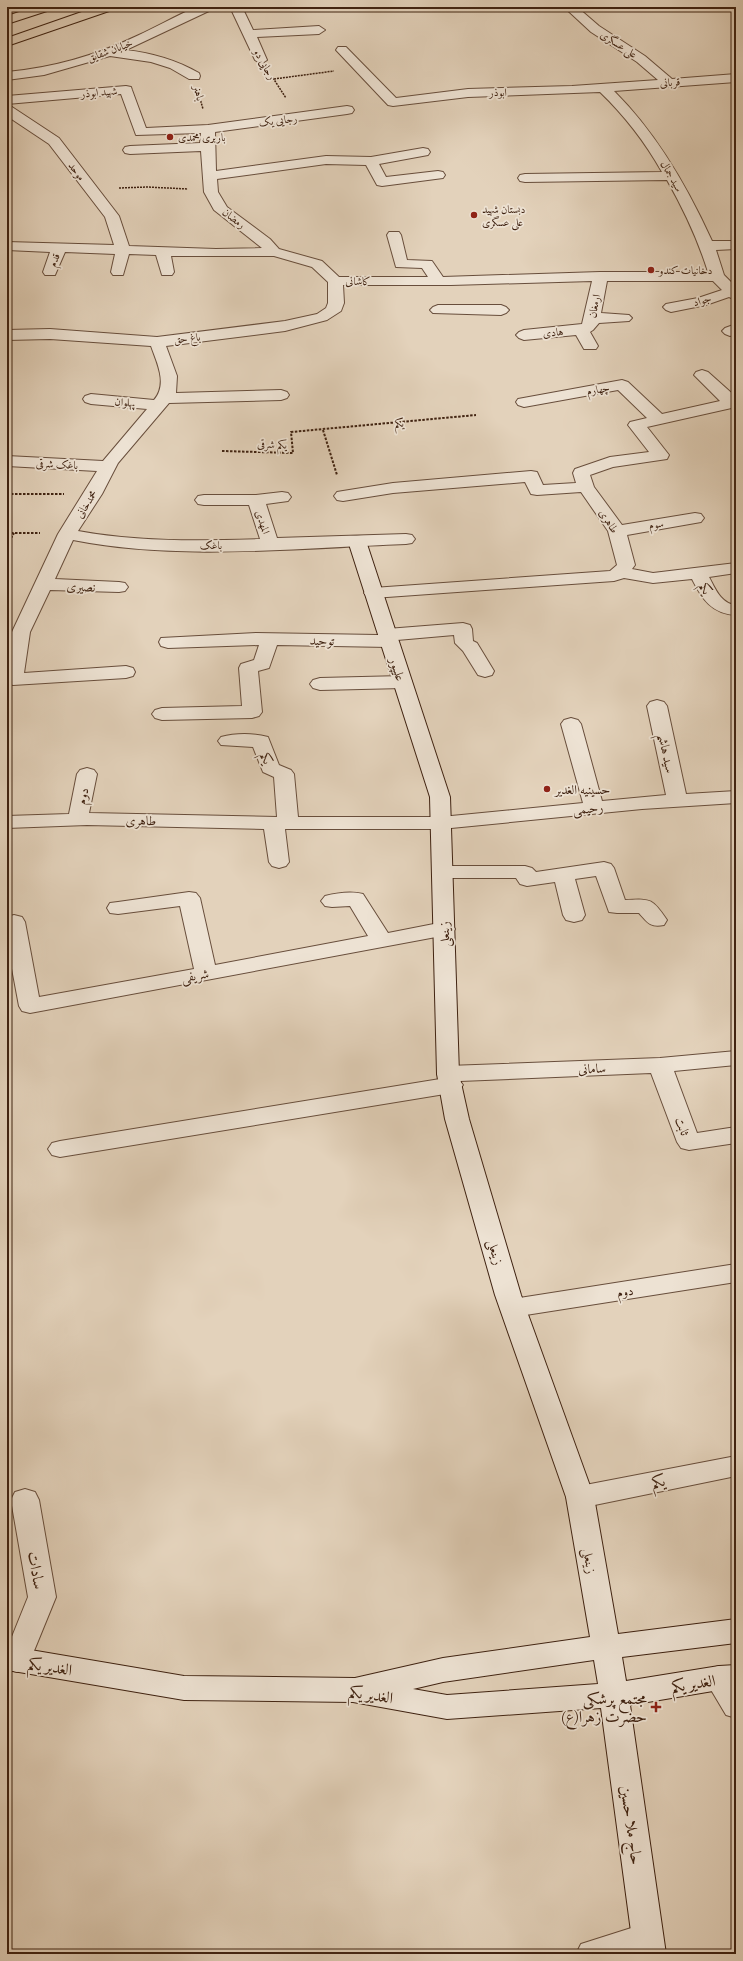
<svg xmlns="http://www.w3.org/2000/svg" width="743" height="1961" viewBox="0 0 743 1961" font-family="'IM FELL French Canon',Amiri,serif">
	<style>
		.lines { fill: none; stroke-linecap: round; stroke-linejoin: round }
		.street-casing { stroke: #684e3c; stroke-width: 2 }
		.secondary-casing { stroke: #3f2211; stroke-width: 2 }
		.highway-casing { stroke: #3f2211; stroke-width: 2 }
		.path-far1 { stroke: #3f2211; stroke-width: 1.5; stroke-dasharray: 2 1; stroke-linecap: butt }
		.path { stroke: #3f2211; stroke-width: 2; stroke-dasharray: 2.5 1.5; stroke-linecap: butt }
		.street { fill: #ede2d3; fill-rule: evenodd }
		.secondary { fill: #ede2d3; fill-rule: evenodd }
		.highway { fill: #e3d2bb; fill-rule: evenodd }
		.poi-dot { fill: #8f2418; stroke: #ede2d3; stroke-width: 1.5 }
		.labels { text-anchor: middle; stroke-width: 3.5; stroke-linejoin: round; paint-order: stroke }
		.far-street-label { font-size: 11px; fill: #3f2211; stroke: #ede2d3 }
		.far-poi-label { font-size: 11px; fill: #3f2211; stroke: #ede2d3; text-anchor: start }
		.street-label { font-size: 13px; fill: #3f2211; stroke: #ede2d3 }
		.poi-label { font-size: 13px; fill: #3f2211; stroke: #ede2d3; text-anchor: start }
		.near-street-label { font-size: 16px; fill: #3f2211; stroke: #ede2d3 }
		.near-poi-label { font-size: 16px; fill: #3f2211; stroke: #ede2d3; text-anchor: end }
	</style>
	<rect width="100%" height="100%" fill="#e3d2bb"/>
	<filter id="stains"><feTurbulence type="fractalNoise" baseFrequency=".005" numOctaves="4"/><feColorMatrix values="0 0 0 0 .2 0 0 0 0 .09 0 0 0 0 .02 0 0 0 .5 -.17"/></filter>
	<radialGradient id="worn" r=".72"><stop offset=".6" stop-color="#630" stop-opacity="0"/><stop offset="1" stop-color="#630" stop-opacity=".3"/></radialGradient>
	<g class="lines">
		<defs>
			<path id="street" d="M196 7H213L211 10 126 50C152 53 176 60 199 73L200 76 199 79H189L170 68 151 62 110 56 44 75 7 80V72C53 68 97 55 139 35 158 26 176 16 196 7Z
				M230 7H242L253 30 319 26 325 30 319 34 257 37 267 60 261 64 255 60Z
				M564 7H577L599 26 645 56 672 79 736 74V82L614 91C657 134 687 186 712 241H736V249L716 250 724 275 736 287V300L729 297 706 305 671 312 666 310 663 307 666 304 698 298 722 290 713 281H607L601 313 629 315 632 318 629 321 599 323 593 330 590 332 598 346 596 349H584L576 335 524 340 519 338 516 335 519 332 524 330 582 324 592 281 451 285H343L344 303 341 311 327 320 285 331 166 346 177 376 176 393 281 390 287 392 289 395 287 398 281 400 169 403 118 463 102 494 78 531C137 542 199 541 260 539L249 505H204L198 504 195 500 198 496 204 495H256L282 492 288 493 291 497 288 501 266 504 277 538 406 534 412 535 415 539 412 543 406 544C299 548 178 561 73 540L55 579 119 582 125 583 128 587 125 591 119 592 50 590 30 632 24 673 126 666 133 668 135 672 133 676 126 678 13 685 7 683V659L12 632 58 534 97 471 7 466V456L103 461 147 409 91 404 85 402 83 399 85 396 91 394 154 400C168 384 157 363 151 346L50 339 7 340V330L50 329 157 337 285 321 317 314 326 308 328 303V282L312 267 274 256H171L174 272 172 275H162L156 255 129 254 123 275H113L111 272 115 254 65 252 55 275H45L43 272 50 252 7 250V242L114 245 105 217 49 144 7 116V106L12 107 59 138 119 216 129 246 216 249 262 248 214 210 204 192 201 151 130 154 125 153 123 150 125 147 130 146 200 143 201 133 136 135 121 94 7 104V96L126 86 131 87 132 90 146 128 208 125 347 106 352 107 354 110 352 113 347 114 215 132 216 171 326 156 371 157 423 148 428 149 430 152 428 155 379 164 386 177 438 171 443 172 445 175 443 178 382 186 377 185 366 165 326 164 217 179 218 192 227 207 270 239 279 249 322 261 339 277H428L422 268 396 267 387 235 389 232H399L401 235 407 260 432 261 443 277 600 272H708C698 240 684 210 667 180L525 182 520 181 518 178 520 175 525 174 662 172C645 142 625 116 600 92L468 97 393 106 388 105 336 50 338 47H346L396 98 468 89 572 86 658 80 637 62 591 32Z
				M438 305H501L506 307 509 310 506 313 501 315 433 313 430 310 433 307Z
				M736 324V334L730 336 725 334 722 331 725 328Z
				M702 370 708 372 736 397V407L647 427 669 455 667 459 613 467 590 475 594 487 622 525 695 513 701 514 704 518 701 522 627 535 635 565 632 569 653 573 736 563V573L709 577C715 588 721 604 736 605V615C712 614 702 599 692 579L653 583 624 578 614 581 373 598 367 597 364 593 367 589 373 588 610 571 617 565 608 531 581 492 537 495 531 494 525 482 393 493 343 501 337 500 334 496 337 492 343 491 393 483 531 471 537 472 543 485 576 483 573 473 575 469 610 457 649 452 628 425 630 422 647 418 618 390 524 407 518 405 516 402 518 399 622 380 628 382 662 414 720 401 694 375 696 372Z
				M463 623 470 625 472 629 473 641 477 643 494 671 492 675 485 677 478 675 463 651 455 643 454 635 397 640 396 645 389 647 277 645 269 668 258 671 262 712 259 716 252 718 162 720 155 718 152 714 155 710 162 708 242 706 239 668 241 664 254 660 259 645 168 648 161 646 159 642 161 638 256 633 378 635 380 631 387 629Z
				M403 676 410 678 412 682 410 686 403 688 320 690 313 688 310 684 313 680 320 678Z
				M657 700 664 702 667 706 686 794 736 791V803L642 809 441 829H285L289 862 286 866 279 868 272 866 269 862 264 829 87 825 7 828V816L69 814 77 774 80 770 87 768 94 770 97 774 89 813 277 817 274 777 263 772 253 747 221 745 218 741 221 737C235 733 254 733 268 737L279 765 291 770 294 774 298 817H441L583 803 561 724 564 720 571 718 578 720 581 724 602 801 666 795 647 706 650 702Z
				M604 862 611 864 614 868 625 900C651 899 652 898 667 920L664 925C650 928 647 922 639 913H617L609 912 596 876 575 879 585 915 582 920 574 922 566 920 563 915 555 882 527 886 520 884 516 878H443L436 876 433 872 436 868 443 866H525L532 868 536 872Z
				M189 892 196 893 200 898 215 965 368 936 350 906 332 907 325 906 321 901 325 896C337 893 351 891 363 894L388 933 444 922 452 924 455 929 452 934 30 1013 22 1011 19 1006 7 942V917L14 915 22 917 25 922 39 997 194 969 180 906 118 914 110 913 107 908 110 903 118 902Z
				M736 1051V1065L674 1071 697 1133 736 1127V1143L689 1150 681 1148 677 1142 651 1073 460 1081 463 1085 459 1090 451 1093 60 1157 52 1155 48 1149 52 1143 60 1141 440 1079 437 1074 440 1069 448 1066 660 1058Z
				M736 1264V1282L513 1317 504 1314 500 1308 504 1302 513 1299Z
				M736 1456V1476L580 1508 570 1504 566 1497 570 1490 580 1486Z
				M25 1489 35 1492 39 1500 56 1597 27 1668 17 1672 7 1669V1649L28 1597 11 1500 15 1492Z
				M719 1666 729 1669 736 1680V1718L726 1715 704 1678 709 1669Z
				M647 1923 658 1927 663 1937 658 1947 639 1954H576L581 1944Z"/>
			<path id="secondary" d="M357 536 363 537 366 541 450 797 459 1074 469 1119 521 1295 594 1497 618 1634 736 1619V1643L622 1657 626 1681 719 1666 736 1665V1689L719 1690 630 1705 666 1954H634L601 1708 447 1719 353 1702 184 1700 7 1670V1646L184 1676 355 1678 443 1658 590 1637 566 1497 495 1295 445 1119 437 1074 430 797 348 541 351 537ZM594 1660 598 1684 447 1695 413 1689 443 1682Z"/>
			<path id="highway" d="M34 7H52L50 10 7 24V16Z
				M96 7H114L112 10 7 46V38Z"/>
		</defs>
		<!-- street casing -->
		<use href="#street" class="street-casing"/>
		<!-- secondary casing -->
		<use href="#secondary" class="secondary-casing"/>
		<!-- highway casing -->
		<use href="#highway" class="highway-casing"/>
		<!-- path-far1 -->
		<path class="path-far1" d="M273 78 286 98
			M274 79 334 71
			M199 95 203 109
			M119 188 147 187 188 189"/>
		<!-- path -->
		<path class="path" d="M323 430 337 475
			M222 451 293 453 291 432 476 415
			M7 494H64
			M7 533H40
			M7 545 14 533"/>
		<!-- street -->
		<use href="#street" class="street"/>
		<!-- secondary -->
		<use href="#secondary" class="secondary"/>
		<!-- highway -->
		<use href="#highway" class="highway"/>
	</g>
	<!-- markers -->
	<g class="poi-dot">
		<circle cx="170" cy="137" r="4"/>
		<circle cx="474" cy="215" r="4"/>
		<circle cx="651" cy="270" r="4"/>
		<circle cx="547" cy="789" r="4"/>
		<path d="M654 1701h4v4h4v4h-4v4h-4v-4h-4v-4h4z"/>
	</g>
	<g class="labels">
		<!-- far-street labels -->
		<g class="far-street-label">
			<text transform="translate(619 44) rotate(33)" y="4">علی عسگری</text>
			<text transform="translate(110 50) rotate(-20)" y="4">خیابان شقایق</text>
			<text transform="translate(265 64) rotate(60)" y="4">رجایی دو</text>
			<text transform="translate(670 82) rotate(-4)" y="4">قربانی</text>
			<text transform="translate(99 92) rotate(-5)" y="4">شهید ابوذر</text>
			<text transform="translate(498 92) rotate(-1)" y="4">ابوذر</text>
			<text transform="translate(199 93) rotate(75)" y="4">باهنر</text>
			<text transform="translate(278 120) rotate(-7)" y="4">رجایی یک</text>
			<text transform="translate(77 171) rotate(53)" y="4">موحد</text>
			<text transform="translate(672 176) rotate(60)" y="4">سید جمال</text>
			<text transform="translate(234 218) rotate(37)" y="4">رمضان</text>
			<text transform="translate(54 260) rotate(-68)" y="4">قدم</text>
			<text x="358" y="285">کاشانی</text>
			<text transform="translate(702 300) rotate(-15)" y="4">جواد</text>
			<text transform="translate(594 306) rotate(-79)" y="4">ارمغان</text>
			<text transform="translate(553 332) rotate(-5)" y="4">هادی</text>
			<text transform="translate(187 338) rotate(-7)" y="4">باغ حق</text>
			<text transform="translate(598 389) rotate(-10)" y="4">چهارم</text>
			<text transform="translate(125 402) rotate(5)" y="4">پهلوان</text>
			<text transform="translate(399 423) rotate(-5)" y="4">یکم</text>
			<text transform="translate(272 444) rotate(2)" y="4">یکم شرقی</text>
			<text transform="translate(57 464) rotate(3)" y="4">باغک شرقی</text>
			<text transform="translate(86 504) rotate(-58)" y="4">محمدخانی</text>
			<text transform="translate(609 521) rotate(58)" y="4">طاهری</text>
			<text transform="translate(263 522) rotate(72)" y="4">المهدی</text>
			<text transform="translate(656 524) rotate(-9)" y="4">سوم</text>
			<text x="211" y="549">باغک</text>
		</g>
		<!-- far-poi labels -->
		<g class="far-poi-label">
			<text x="178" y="141">باربری محمدی</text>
			<text x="482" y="213">دبستان شهید<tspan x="482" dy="13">علی عسگری</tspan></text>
			<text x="659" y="274">دخانیات کندو</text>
		</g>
		<!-- street labels -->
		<g class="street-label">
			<text transform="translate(81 586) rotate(3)" y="5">نصیری</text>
			<text transform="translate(706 588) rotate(62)" y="5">یکم</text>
			<text transform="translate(322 640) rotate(1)" y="5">توحید</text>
			<text transform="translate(398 669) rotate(72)" y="5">علیپور</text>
			<text transform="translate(667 753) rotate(78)" y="5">سید هاشم</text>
			<text transform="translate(267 758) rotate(70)" y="5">یکم</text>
			<text transform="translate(82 796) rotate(-79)" y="5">دوم</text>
			<text transform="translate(588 808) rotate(-6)" y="5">رحیمی</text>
			<text transform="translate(141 820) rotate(1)" y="5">طاهری</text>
			<text transform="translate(444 934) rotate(-92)" y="5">زینعلی</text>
			<text transform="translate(195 975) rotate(-10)" y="5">شریفی</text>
			<text transform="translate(592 1068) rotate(-2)" y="5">سامانی</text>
			<text transform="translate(683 1126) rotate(69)" y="5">ثابت</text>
			<text transform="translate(496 1252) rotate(74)" y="5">زینعلی</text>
			<text transform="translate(625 1291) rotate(-9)" y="5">دوم</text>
			<text transform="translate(590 1561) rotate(81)" y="5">زینعلی</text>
		</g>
		<!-- poi labels -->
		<g class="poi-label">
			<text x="555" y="794">حسینیه الغدیر</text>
		</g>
		<!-- near-street labels -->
		<g class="near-street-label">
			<text transform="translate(658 1481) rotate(-11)" y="6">یکم</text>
			<text transform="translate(37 1570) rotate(80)" y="6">سادات</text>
			<text transform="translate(50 1666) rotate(9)" y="6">الغدیر یکم</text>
			<text transform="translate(693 1683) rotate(-9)" y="6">الغدیر یکم</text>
			<text transform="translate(371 1694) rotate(9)" y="6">الغدیر یکم</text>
			<text transform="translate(632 1825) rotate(82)" y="6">حاج ملا حسین</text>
		</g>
		<!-- near-poi labels -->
		<g class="near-poi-label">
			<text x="647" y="1704">مجتمع پرشکی<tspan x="647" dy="18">حضرت زهرا(ع)</tspan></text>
		</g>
	</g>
	<!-- margin -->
	<rect width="743" height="1961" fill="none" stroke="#e3d2bb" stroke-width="24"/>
	<rect x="8" y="8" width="727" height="1945" fill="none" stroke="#3f2211" stroke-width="2"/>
	<rect x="12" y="12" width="719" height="1937" fill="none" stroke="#3f2211"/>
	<rect width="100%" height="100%" filter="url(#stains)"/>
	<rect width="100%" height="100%" fill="url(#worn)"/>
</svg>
